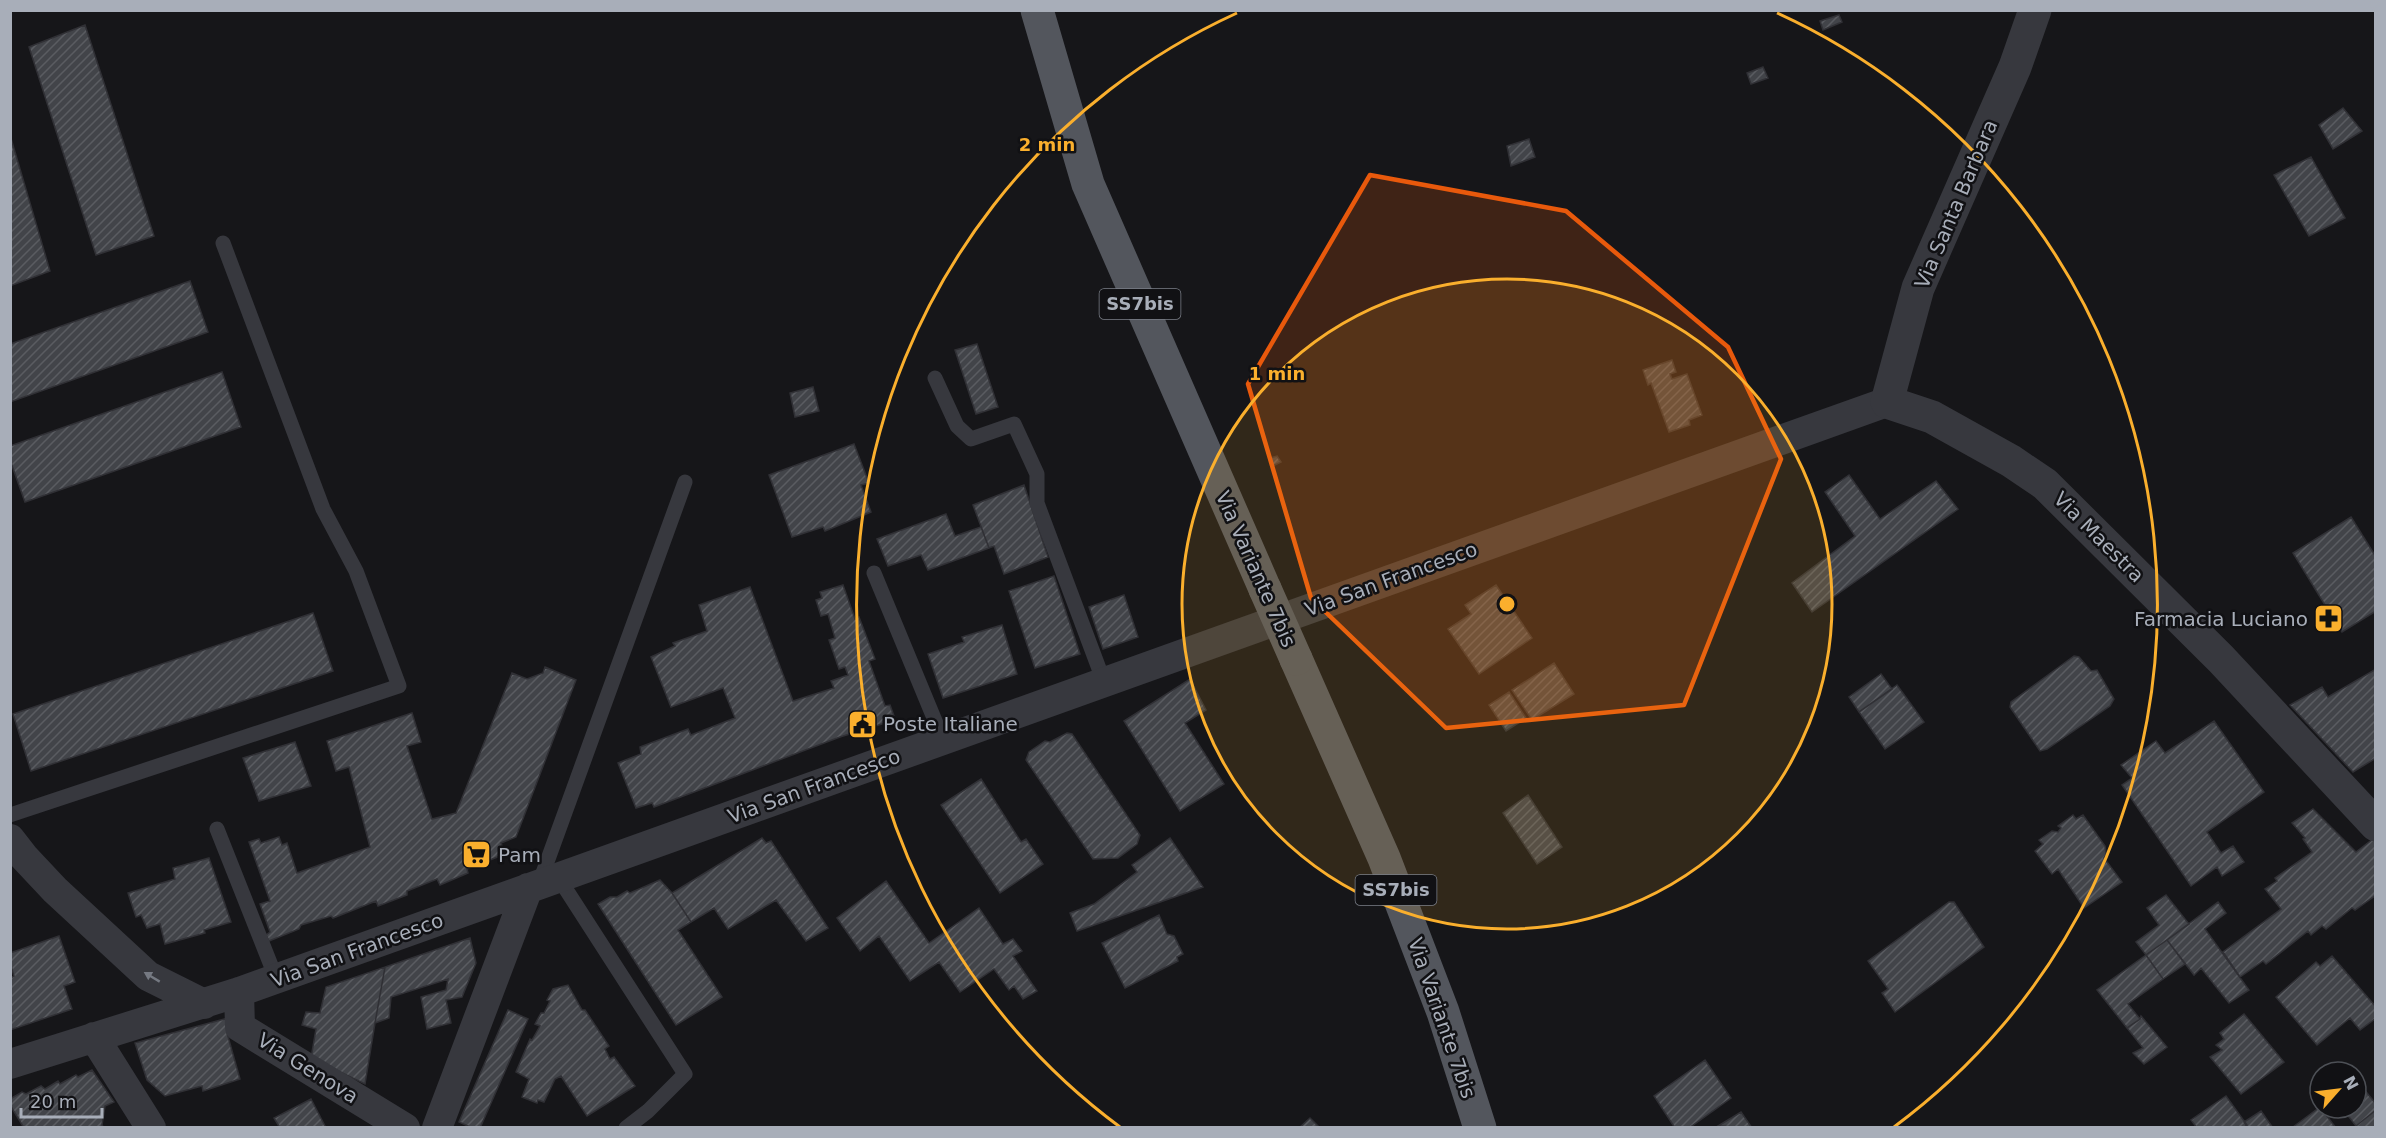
<svg xmlns="http://www.w3.org/2000/svg" width="2386" height="1138" viewBox="0 0 2386 1138" font-family="'DejaVu Sans',sans-serif">
	<style>
		.building { fill: url(#building-hatch); stroke: #303035; stroke-width: 1.5 }
		.lines { fill: none; stroke-linecap: round; stroke-linejoin: round }
		.service { stroke: #37383e; stroke-width: 15 }
		.minor { stroke: #37383e; stroke-width: 30 }
		.tertiary { stroke: #37383e; stroke-width: 33 }
		.primary { stroke: #53565d; stroke-width: 33 }
		.primary-bridge { stroke: #53565d; stroke-width: 33 }
		.oneway { fill: #757982 }
		.marked { fill: #e8590c; fill-opacity: 0.2; stroke: #e8590c; stroke-width: 4.5; stroke-linejoin: round }
		.ring { fill: none; stroke: #faaf2d; stroke-width: 3 }
		.labels { text-anchor: middle; stroke-width: 5; stroke-linejoin: round; paint-order: stroke }
		.shield { fill: #111114; stroke: #7b7f88; stroke-width: 1.5 }
		.shield-label { font-size: 18px; font-weight: bold; fill: #a8aeb9 }
		.street-label { font-size: 20px; fill: #a8aeb9; stroke: #111114 }
		.poi-label { font-size: 20px; fill: #a8aeb9; stroke: #111114; text-anchor: start }
		.centre { fill: #faaf2d; stroke: #111114; stroke-width: 3 }
		.ring-label { font-size: 18px; text-anchor: middle; font-weight: bold; fill: #faaf2d; stroke: #111114; stroke-width: 5; stroke-linejoin: round; paint-order: stroke }
	</style>
	<defs>
		<pattern id="building-hatch" width="6" height="6" patternUnits="userSpaceOnUse" patternTransform="scale(1.5)"><rect width="6" height="6" fill="#424449"/><path d="M-1 1l2-2M0 6l6-6M5 7l2-2" fill="none" stroke="#5a5c61"/></pattern>
	</defs>
	<rect width="100%" height="100%" fill="#161619"/>
	<!-- building -->
	<path class="building" d="M1839 15 1842 22 1823 30 1820 21Z
		M85 25 154 236 96 255 29 47Z
		M1763 67 1768 78 1751 84 1747 73Z
		M2343 108 2362 131 2333 149 2319 125Z
		M10 135 50 271 10 286Z
		M1529 139 1535 157 1511 166 1507 146Z
		M2311 157 2345 218 2309 236 2274 175Z
		M190 281 208 332 10 402V344Z
		M977 344 998 407 976 414 955 350Z
		M1672 360 1676 372 1670 374 1672 379 1687 374 1702 415 1689 420 1690 425 1669 432 1651 383 1648 385 1643 370Z
		M222 372 241 427 25 502 10 460V446Z
		M813 387 819 411 795 417 790 393Z
		M854 444 869 483 861 485 871 512 825 531 823 527 792 537 769 475Z
		M1277 456 1281 462 1273 466 1270 458Z
		M1849 475 1880 519 1936 481 1958 509 1812 612 1792 583 1855 536 1825 492Z
		M1024 485 1048 557 1004 574 994 546 989 548 973 505Z
		M946 514 955 536 981 527 989 548 928 570 921 555 888 566 877 539Z
		M2351 517 2376 557V611L2342 632 2338 626 2331 631 2318 610 2325 605 2293 553Z
		M1054 576 1080 654 1035 668 1009 591Z
		M843 585 855 619 859 617 875 659 869 661 885 706 890 705 894 716 892 721 840 737 654 807 652 803 636 808 618 763 641 754 640 747 688 729 691 735 735 718 723 688 671 707 651 657 675 646 673 643 707 631 699 605 750 587 793 701 834 688 831 681 848 675 845 667 839 669 829 640 835 638 828 614 821 616 816 600 822 598 820 592Z
		M1496 585 1532 638 1479 674 1448 629 1471 614 1465 605Z
		M1124 595 1138 637 1103 649 1089 607Z
		M313 613 333 671 31 771 13 714Z
		M1002 625 1017 674 943 698 928 654 964 642 962 637Z
		M2074 656 2079 657 2091 671 2097 670 2114 699 2110 706 2047 749 2040 751 2010 707 2011 702Z
		M1554 663 1574 694 1532 720 1512 690Z
		M545 667 576 680 516 837 501 843 505 854 467 869 468 873 440 885 437 879 407 891V895L378 906 376 901 333 918 331 916 301 925 299 929 269 941 266 935 270 932 260 904 270 901 249 842 259 839 261 843 279 837 282 845 287 843 297 873 370 847 349 767 336 771 327 741 412 713 421 742 407 746 432 819 456 813 512 673 527 679 543 673Z
		M2376 669V758L2353 772 2290 705 2322 687 2328 697Z
		M1881 674 1892 689 1859 712 1849 697Z
		M1190 679 1206 710 1185 723 1224 784 1180 811 1124 721Z
		M1897 685 1924 722 1885 749 1859 712Z
		M1509 692 1526 718 1506 731 1489 705Z
		M2214 721 2264 792 2207 832 2221 853 2233 846 2244 862 2222 876 2217 867 2191 886 2122 785 2132 778 2121 765 2156 741 2165 753Z
		M1067 733 1072 734 1140 835 1137 844 1118 858 1093 859 1026 760 1029 752 1045 741 1050 742Z
		M295 742 311 786 259 801 243 758Z
		M981 779 1021 842 1026 839 1043 864 1000 893 941 805Z
		M1528 795 1562 847 1537 864 1503 813Z
		M2313 809 2356 852 2373 839 2376 842V895L2355 910 2352 908 2326 929 2322 926 2311 935 2308 931 2266 964 2263 961 2240 977 2223 952 2281 909 2265 889 2277 881 2275 878 2312 852 2303 839 2305 838 2292 823Z
		M2073 815 2076 819 2083 815 2105 846 2106 854 2104 858 2122 882 2084 908 2058 869 2052 874 2035 851 2043 844 2039 840 2052 831 2058 832 2061 828 2058 826Z
		M762 838 766 843 771 841 828 928 806 941 776 900 728 929 714 908 691 922 672 893Z
		M1170 838 1203 887 1077 931 1070 913 1094 904 1137 872 1132 865Z
		M209 858 231 922 204 930 205 933 165 944 160 924 147 928 141 915 136 917 128 893 175 879 173 868Z
		M660 880 672 893 691 922 678 930 722 997 676 1025 598 904 610 897H617L627 891 630 893Z
		M886 881 929 943 979 908 1003 944 1013 939 1022 951 1013 956 1037 991 1023 999 1014 986 1009 990 994 969 960 992 939 962 910 981 879 936 860 951 837 918Z
		M2166 895 2189 924 2146 955 2136 942 2159 925 2147 908Z
		M1949 902H1954L1984 947 1895 1012 1882 993 1888 989 1868 961Z
		M2218 902 2226 913 2205 929 2249 990 2229 1003 2201 968 2194 975 2167 940Z
		M1159 915 1167 934 1174 936 1183 954 1177 957 1178 961 1125 988 1102 943Z
		M59 936 75 982 64 986 72 1009 10 1030V978L14 976 10 963V953Z
		M470 938 476 963 462 997 446 1000 451 1023 427 1029 421 997 446 990 448 979 391 997 389 1018 375 1023 385 967Z
		M2167 940 2185 964 2163 979 2146 955Z
		M2146 955 2163 979 2128 1004 2140 1019 2127 1028 2097 990Z
		M2332 956 2376 1007V1018L2360 1030 2350 1018 2317 1045 2276 997 2316 962 2320 966Z
		M385 967 375 1023 365 1084 311 1058 316 1029 302 1025 306 1012 320 1013 326 987Z
		M568 985 582 1010H585L609 1046 605 1049 610 1059 614 1057 635 1086 587 1116 561 1076 555 1079 544 1102 538 1100 537 1103 522 1097 529 1079 516 1072 530 1039 532 1040 540 1026 535 1024 541 1013H544L550 1001 547 1000 553 989Z
		M508 1010 528 1019 480 1128H472L459 1122Z
		M2244 1014 2284 1062 2241 1094 2210 1057 2222 1050 2216 1045 2224 1039 2220 1033Z
		M2141 1016 2167 1047 2144 1064 2133 1053 2143 1048 2127 1028 2140 1019Z
		M228 1018 227 1033 240 1079 203 1091 202 1086 165 1096 147 1080 135 1043Z
		M1705 1060 1731 1098 1689 1128H1675L1654 1096Z
		M92 1070 114 1102 105 1106 102 1125 104 1128H24L10 1105V1099L22 1092 26 1094 41 1086 45 1089 58 1081 60 1084 76 1075 78 1077Z
		M2363 1088 2376 1104V1110L2356 1126 2342 1108H2356V1094Z
		M2226 1096 2247 1125 2243 1128H2197L2191 1120Z
		M311 1099 326 1128H280L274 1118Z
		M2320 1107 2336 1128H2294L2293 1127Z
		M2376 1110V1128H2354L2356 1126Z
		M2261 1111 2273 1128H2248L2244 1122Z
		M1741 1112 1752 1128 1718 1126Z
		M1310 1118 1320 1128H1299Z"/>
	<g class="lines">
		<!-- service -->
		<path class="service" d="M935 378 957 426 971 439 1014 424 1037 474V503L1104 682
			M874 573 943 740
			M10 815 399 686 356 571 323 509 223 243
			M217 829 276 978
			M558 877 685 1074 648 1111 626 1128
			M539 884 685 482"/>
		<!-- minor -->
		<path class="minor" d="M10 839 24 857 55 890 148 976 204 1004
			M239 992 240 1027 405 1128
			M94 1037 151 1128
			M10 1064 239 992 1887 402
			M437 1128 528 888"/>
		<!-- tertiary -->
		<path class="tertiary" d="M2035 10 2015 67 1918 288 1887 402 1932 417 2011 461 2045 484 2221 659 2376 825"/>
		<!-- primary -->
		<path class="primary" d="M1037 10 1088 184 1265 589
			M1296 659 1384 858 1443 1012 1480 1128"/>
		<!-- primary-bridge -->
		<path class="primary-bridge" d="M1265 589 1296 659"/>
	</g>
	<!-- one-way arrows -->
	<defs><path id="oneway-solid" d="M-6-.8H1V-3.2L6.5 0L1 3.2V.8H-6Z" transform="scale(1.5)"/></defs>
	<use class="oneway" href="#oneway-solid" transform="translate(152 977) rotate(-149)"/>
	<!-- marked area -->
	<path class="marked" d="M1370 175 1566 211 1728 347 1781 459 1684 705 1446 728 1311 598 1248 384Z"/>
	<!-- distance rings -->
	<circle cx="1507" cy="604" r="325" fill="#faaf2d" fill-opacity=".12"/>
	<g class="ring">
		<circle cx="1507" cy="604" r="325"/>
		<path d="M1120 1127A650 650 0 0 1 1237 13M1777 13A650 650 0 0 1 1894 1127"/>
	</g>
	<!-- icons -->
	<defs>
		<symbol id="pharmacy-square" viewBox="-11 -11 22 22"><rect x="-9" y="-9" width="18" height="18" rx="4" fill="#faaf2d" stroke="#111114"/><path d="M-2-6h4v4h4v4h-4v4h-4v-4h-4v-4h4Z" fill="#111"/></symbol>
		<symbol id="civic-square" viewBox="-11 -11 22 22"><rect x="-9" y="-9" width="18" height="18" rx="4" fill="#faaf2d" stroke="#111114"/><path d="M-.6-6.5H3V-4.5H.6V-3L4-1V1h2V6H-6V1h2V-1L-.6-3ZM-1.2 2.5V6h2.4V2.5Z" fill="#111"/></symbol>
		<symbol id="supermarket-square" viewBox="-11 -11 22 22"><rect x="-9" y="-9" width="18" height="18" rx="4" fill="#faaf2d" stroke="#111114"/><path d="M-6-5.5h2.5l.6 2H6L4.5 2H-2.5L-4.4-4H-6ZM-1.5 3.2a1.3 1.3 0 1 0 .1 0ZM3 3.2a1.3 1.3 0 1 0 .1 0Z" fill="#111"/></symbol>
	</defs>
	<g fill-rule="evenodd">
		<use href="#pharmacy-square" x="2312" y="602" width="33" height="33"/>
		<use href="#civic-square" x="846" y="708" width="33" height="33"/>
		<use href="#supermarket-square" x="460" y="838" width="33" height="33"/>
	</g>
	<g class="labels">
		<!-- shield labels -->
		<g class="shield">
			<rect x="1099.5" y="289" width="81" height="30" rx="4.5"/>
			<rect x="1355.5" y="875" width="81" height="30" rx="4.5"/>
		</g>
		<g class="shield-label">
			<text x="1140" y="310">SS7bis</text>
			<text x="1396" y="896">SS7bis</text>
		</g>
		<!-- street labels -->
		<g class="street-label">
			<text transform="translate(1956 204) rotate(-67)" y="7">Via Santa Barbara</text>
			<text transform="translate(2099 537) rotate(45)" y="7">Via Maestra</text>
			<text transform="translate(1256 569) rotate(66)" y="7">Via Variante 7bis</text>
			<text transform="translate(1391 579) rotate(-20)" y="7">Via San Francesco</text>
			<text transform="translate(814 786) rotate(-20)" y="7">Via San Francesco</text>
			<text transform="translate(357 950) rotate(-20)" y="7">Via San Francesco</text>
			<text transform="translate(1442 1018) rotate(71)" y="7">Via Variante 7bis</text>
			<text transform="translate(308 1068) rotate(32)" y="7">Via Genova</text>
		</g>
		<!-- poi labels -->
		<g class="poi-label">
			<text x="2308" y="626" text-anchor="end">Farmacia Luciano</text>
			<text x="883" y="731">Poste Italiane</text>
			<text x="498" y="862">Pam</text>
		</g>
	</g>
	<circle cx="1507" cy="604" r="9" class="centre"/>
	<g class="ring-label">
		<text x="1047" y="151">2 min</text>
		<text x="1277" y="380">1 min</text>
	</g>
	<!-- border -->
	<rect width="2386" height="1138" fill="none" stroke="#a8aeb9" stroke-width="24"/>
	<!-- north arrow -->
	<g transform="translate(2338 1090) rotate(62)"><circle r="28" fill="#111114" stroke="#4d5056" stroke-width="1.5"/>
	<path d="M0-4.5L10 22L0 15L-10 22Z" fill="#faaf2d"/>
	<text y="-9" font-size="16" font-weight="bold" text-anchor="middle" fill="#a8aeb9">N</text>
	</g>
	<!-- scale -->
	<path d="M21 1108v9h81v-9" fill="none" stroke="#a8aeb9" stroke-width="3"/>
	<text x="30" y="1108" font-size="18" fill="#a8aeb9" stroke="#111114" stroke-width="4.5" paint-order="stroke">20 m</text>
</svg>
